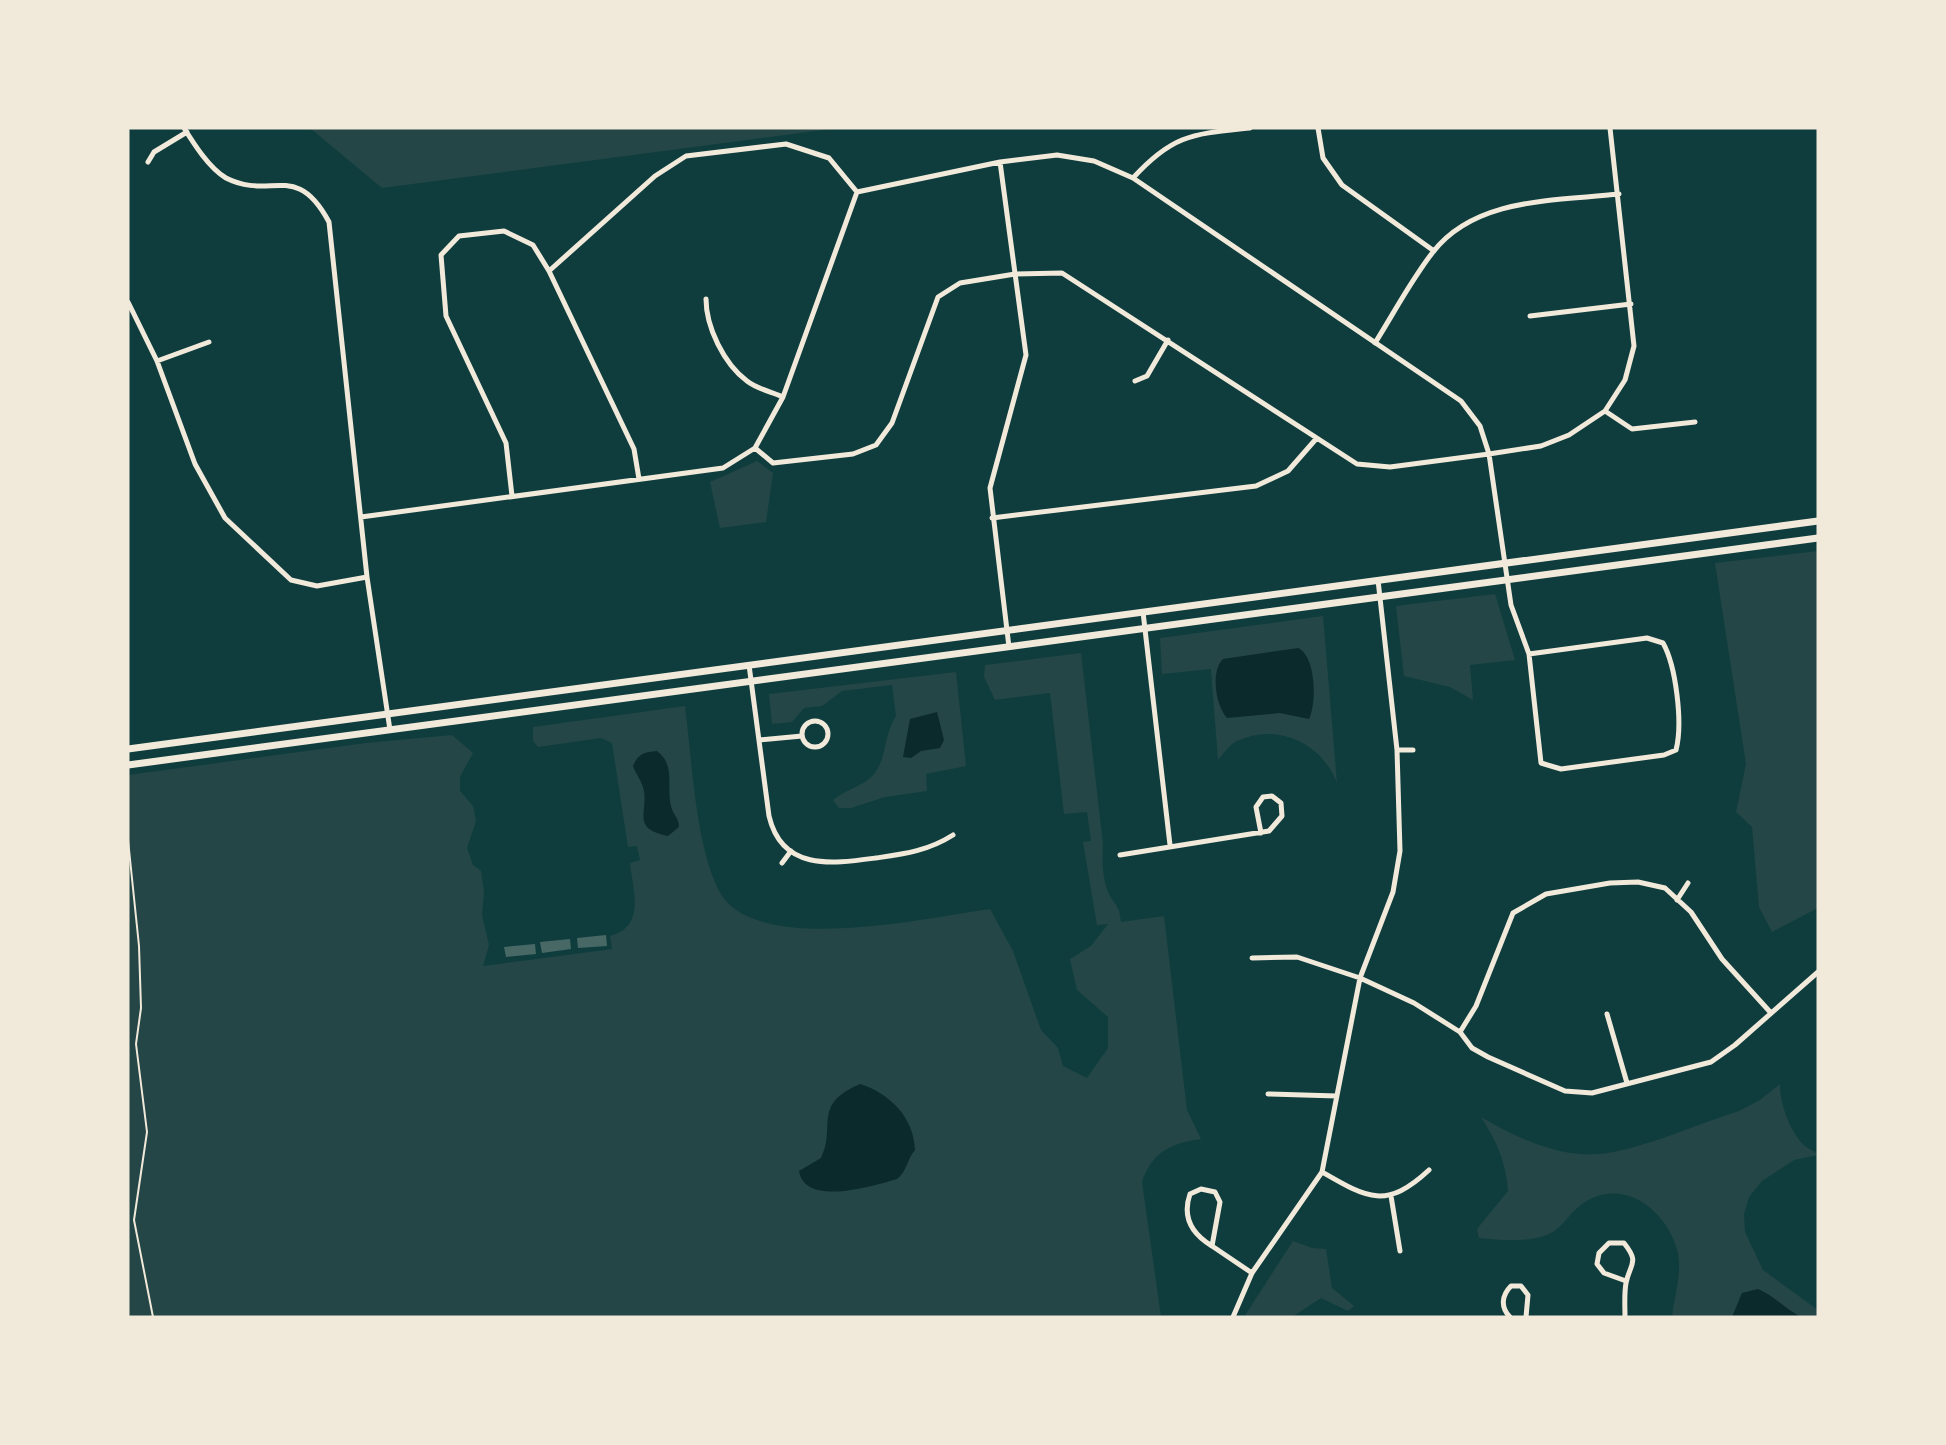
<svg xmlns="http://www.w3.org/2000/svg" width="1946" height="1445" viewBox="0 0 1946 1445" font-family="Signika,sans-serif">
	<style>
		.green { fill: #244646 }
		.water { fill: #0a2a2b }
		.building { fill: #486865 }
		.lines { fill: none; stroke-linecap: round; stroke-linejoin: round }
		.path { stroke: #f1e9da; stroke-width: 2 }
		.minor { stroke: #f1e9da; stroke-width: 5 }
		.secondary { stroke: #f1e9da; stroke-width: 7 }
	</style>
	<rect width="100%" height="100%" fill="#0f3d3e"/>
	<!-- green -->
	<path class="green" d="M310 128H838L382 188Z
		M757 461 773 473 766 522 720 528 710 482Z
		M1818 551V908L1772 932 1759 907 1752 827 1736 812 1746 764 1715 563Z
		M1495 594 1515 660 1470 665 1473 700 1450 687 1404 676 1396 606Z
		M1323 616 1337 783C1322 743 1277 722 1237 741 1230 744 1223 754 1218 760L1211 669 1162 674 1160 638Z
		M1081 653 1103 844C1102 862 1102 879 1110 896 1117 908 1119 905 1121 922L1164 916 1187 1110 1201 1139C1171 1143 1152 1152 1142 1182L1161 1317H128V775L366 743 452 735 473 753 460 777V791L473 806 476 821 467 848 473 865 481 871 484 892 482 915 489 945 483 966 612 949 610 936C646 926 633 892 630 863L640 860 637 846 628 847 612 743 601 738 538 747 533 741V727L685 706C692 760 695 841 718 889 751 959 929 917 990 909L1013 951 1041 1030 1058 1048 1063 1066 1087 1078 1108 1048V1017L1077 990 1070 959 1091 946 1108 924 1097 925 1083 842 1091 841 1087 812 1064 814 1050 693 995 700 984 677 985 665Z
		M956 672 966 766 926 774 927 791 885 797 851 808H839L833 800C846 789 865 786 875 773 887 756 884 734 896 716L892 685 842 691 822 706 804 708 792 722 772 724 769 694Z
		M1780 1084C1779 1102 1791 1134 1805 1146 1810 1150 1815 1151 1818 1155L1794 1160 1762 1181 1749 1197 1744 1214 1745 1232 1763 1270 1818 1310V1317H1672C1674 1296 1682 1275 1678 1253 1668 1212 1626 1177 1585 1202 1571 1210 1564 1227 1549 1234 1530 1243 1499 1240 1479 1238L1477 1229 1508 1191C1506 1162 1497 1142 1481 1117 1515 1137 1559 1158 1599 1154 1638 1151 1700 1123 1739 1111L1760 1100Z
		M1293 1241 1312 1248 1326 1249 1332 1288 1354 1306 1348 1311 1321 1298 1292 1317H1244Z"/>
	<!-- water -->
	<path class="water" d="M1298 648C1316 656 1317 703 1309 719L1280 713 1227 718C1216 706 1210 672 1223 659Z
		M937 712 944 740 940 748 921 751 911 758 903 757 910 719Z
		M657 751C676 765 666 786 671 806 673 815 679 818 679 827L668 836C629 828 650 811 643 787 641 780 636 774 633 766 638 754 644 752 657 751Z
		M860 1084C889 1093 914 1117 915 1150 907 1159 907 1172 897 1179 876 1185 805 1208 799 1171L821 1158C837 1127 811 1105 860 1084Z
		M1758 1289C1773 1295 1786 1309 1801 1317H1732L1742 1293Z"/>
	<!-- building -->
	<path class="building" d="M606 935 607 946 578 948 577 938Z
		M570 939 571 949 542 953 540 942Z
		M535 944 536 954 506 957 504 947Z"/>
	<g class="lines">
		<!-- path -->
		<path class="path" d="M128 840 139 946 141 1008 136 1044 147 1132 134 1220 153 1317"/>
		<!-- minor -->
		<path class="minor" d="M184 128C194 144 209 168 226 178 271 201 296 160 329 222L367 577 390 730
			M1318 128 1323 158 1342 185 1434 251
			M148 162 154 152 187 132
			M1000 162 1026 355 990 488 1009 647
			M1133 178C1173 134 1193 134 1250 128
			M549 271 655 176 686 156 786 144 829 158 857 192
			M706 299C706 327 724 364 747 381 757 389 772 392 783 397
			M128 302 157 361 195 464 225 518 291 580 317 586 367 577
			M1530 316 1631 304
			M1375 343C1394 313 1411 280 1433 252 1476 197 1556 201 1619 194
			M157 361 209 342
			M1135 381 1147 376 1168 340
			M1605 411 1632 429 1695 422
			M755 448 773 463 853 454 876 445 892 423 938 297 960 283 1015 274 1062 273 1357 464 1390 467 1489 454 1541 446 1569 435 1605 411 1625 380 1634 346 1610 128
			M512 496 506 443 446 316 441 255 459 236 504 231 533 245 549 271 634 449 639 479
			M361 517 723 468 755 448 783 397 857 192 1000 162 1057 155 1094 161 1133 178 1461 401 1480 426 1489 454 1511 605 1529 654 1541 763 1561 769 1664 755 1676 750C1683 723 1676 666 1663 643L1647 638 1529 654
			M992 518 1256 486 1288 471 1316 439
			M1143 612 1170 845
			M749 665 769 816C782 871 831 864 876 858 904 854 928 851 953 835
			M802 734a13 13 0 1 1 26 0a13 13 0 1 1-26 0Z
			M759 740 802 736
			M1397 750H1413
			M1120 855 1269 831 1282 816 1281 803 1272 796 1263 797 1256 807 1261 833
			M782 863 791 851
			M1677 900 1688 883
			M1252 958 1297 957 1360 978 1414 1003 1460 1032 1472 1048 1488 1057 1565 1091 1592 1093 1711 1062 1735 1045 1818 972
			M1607 1014 1627 1083
			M1460 1032 1476 1006 1513 913 1546 894 1610 883 1638 882 1665 888 1691 912 1722 959 1771 1013
			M1268 1094 1337 1096
			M1322 1172C1367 1198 1386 1210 1429 1170
			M1391 1196 1400 1251
			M1212 1246C1192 1234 1182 1217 1190 1194L1201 1189 1215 1192 1220 1202 1212 1246 1252 1273
			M1233 1317 1252 1273 1322 1172 1360 978 1393 892 1400 851 1397 750 1378 580
			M1510 1317C1500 1307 1502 1295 1511 1286H1521L1528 1295 1526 1317
			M1625 1317C1625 1306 1624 1294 1626 1283 1630 1263 1640 1263 1624 1243H1609L1599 1253 1597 1264 1604 1273 1626 1281"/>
		<!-- secondary -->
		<path class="secondary" d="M128 749 1818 521
			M128 765 1818 538"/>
	</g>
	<!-- border -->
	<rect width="1946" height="1445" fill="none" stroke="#f1e9da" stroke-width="259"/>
</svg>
